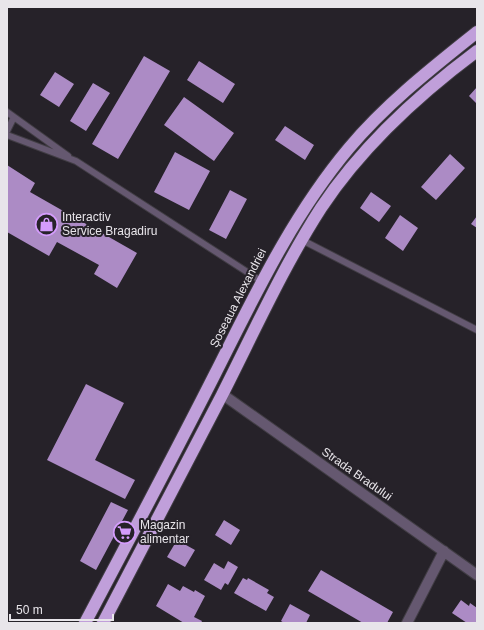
<svg xmlns="http://www.w3.org/2000/svg" width="484" height="630" viewBox="0 0 484 630" font-family="Arial,sans-serif">
	<style>
		.building { fill: #ac8bc5 }
		.lines { fill: none; stroke-linecap: round; stroke-linejoin: round }
		.lane-casing { stroke: #413d44; stroke-width: 8 }
		.street-casing { stroke: #413d44; stroke-width: 12 }
		.highway-casing { stroke: #413d44; stroke-width: 14 }
		.lane { stroke: #655870; stroke-width: 6 }
		.street { stroke: #655870; stroke-width: 10 }
		.highway { stroke: #c09fda; stroke-width: 12 }
		.labels { text-anchor: middle; stroke-width: 4; stroke-linejoin: round; paint-order: stroke }
		.poi-label { font-size: 12px; fill: #e8e5ea; stroke: #262229; text-anchor: start }
		.street-label { font-size: 12px; fill: #e8e5ea; stroke: #262229 }
	</style>
	<rect width="100%" height="100%" fill="#262229"/>
	<!-- building -->
	<path class="building" d="M144 56 170 71 118 159 92 144Z
		M199 61 235 84 223 103 187 80Z
		M55 72 74 84 59 107 40 95Z
		M93 83 110 93 86 131 70 121Z
		M477 87V104L469 96Z
		M184 97 234 133 214 161 164 125Z
		M285 126 314 145 305 160 275 140Z
		M175 152 210 171 189 210 154 192Z
		M450 154 465 168 436 200 421 187Z
		M7 165 35 183 30 192 137 253 117 288 94 274 99 265 57 242 49 256 7 232Z
		M230 190 247 199 226 239 209 230Z
		M371 192 391 206 379 222 360 208Z
		M400 215 418 228 403 251 385 238Z
		M477 216V228L471 224Z
		M86 384 124 403 95 460 135 480 125 499 47 460Z
		M111 502 128 510 96 570 80 561Z
		M224 520 240 530 231 545 215 535Z
		M177 540 195 550 185 567 167 557Z
		M228 561 238 567 228 585 225 583 221 590 204 580 214 563 224 569Z
		M321 570 393 612 387 623H363L308 591Z
		M243 578 247 580 248 578 269 590 267 593 274 597 266 611 234 593Z
		M168 584 180 591 183 586 194 592 195 590 205 596 194 617 202 621 201 623H184L156 606Z
		M461 600 469 606 470 603 477 608V623H467L452 613Z
		M290 604 310 615 306 623H284L281 621Z"/>
	<g class="lines">
		<defs>
			<path id="lane" d="M7 112 68 156
				M7 131 14 117
				M7 135 76 161 261 281
				M302 240 477 330"/>
			<path id="street" d="M222 394 477 575
				M407 623 444 551"/>
			<path id="highway" d="M85 623C129 540 173 457 215 374 255 295 292 216 349 148 387 103 432 68 477 32
				M103 623C142 547 182 471 222 395 254 332 283 267 321 208 362 146 418 95 477 51"/>
		</defs>
		<!-- lane casing -->
		<use href="#lane" class="lane-casing"/>
		<!-- street casing -->
		<use href="#street" class="street-casing"/>
		<!-- highway casing -->
		<use href="#highway" class="highway-casing"/>
		<!-- lane -->
		<use href="#lane" class="lane"/>
		<!-- street -->
		<use href="#street" class="street"/>
		<!-- highway -->
		<use href="#highway" class="highway"/>
	</g>
	<!-- icons -->
	<defs>
		<symbol id="shop-ring" viewBox="-11 -11 22 22"><circle r="9.5" fill="#262229" stroke="#d49cfc" stroke-width="1.5"/><path d="M-5-2.5h2.3a2.7 3.5 0 0 1 5.4 0H5L5.5 6h-11ZM-1.5-2.5h3a1.5 2.3 0 0 0-3 0Z" fill="#d49cfc"/></symbol>
		<symbol id="supermarket-ring" viewBox="-11 -11 22 22"><circle r="9.5" fill="#262229" stroke="#d49cfc" stroke-width="1.5"/><path d="M-6-5.5h2.5l.6 2H6L4.5 2H-2.5L-4.4-4H-6ZM-1.5 3.2a1.3 1.3 0 1 0 .1 0ZM3 3.2a1.3 1.3 0 1 0 .1 0Z" fill="#d49cfc"/></symbol>
	</defs>
	<g fill-rule="evenodd">
		<use href="#shop-ring" x="34" y="212" width="25" height="25"/>
		<use href="#supermarket-ring" x="112" y="520" width="25" height="25"/>
	</g>
	<g class="labels">
		<!-- poi labels -->
		<g class="poi-label">
			<text x="62" y="221">Interactiv<tspan x="62" dy="14">Service Bragadiru</tspan></text>
			<text x="140" y="529">Magazin<tspan x="140" dy="14">alimentar</tspan></text>
		</g>
		<!-- street labels -->
		<g class="street-label">
			<text transform="translate(238 298) rotate(-63)" y="4">Șoseaua Alexandriei</text>
			<text transform="translate(357 474) rotate(35)" y="4">Strada Bradului</text>
		</g>
	</g>
	<!-- border -->
	<rect width="484" height="630" fill="none" stroke="#e8e5ea" stroke-width="16"/>
	<!-- scale -->
	<path d="M10 614v6h103v-6" fill="none" stroke="#e8e5ea" stroke-width="2"/>
	<text x="16" y="614" font-size="12" fill="#e8e5ea" stroke="#262229" stroke-width="3" paint-order="stroke">50 m</text>
</svg>
